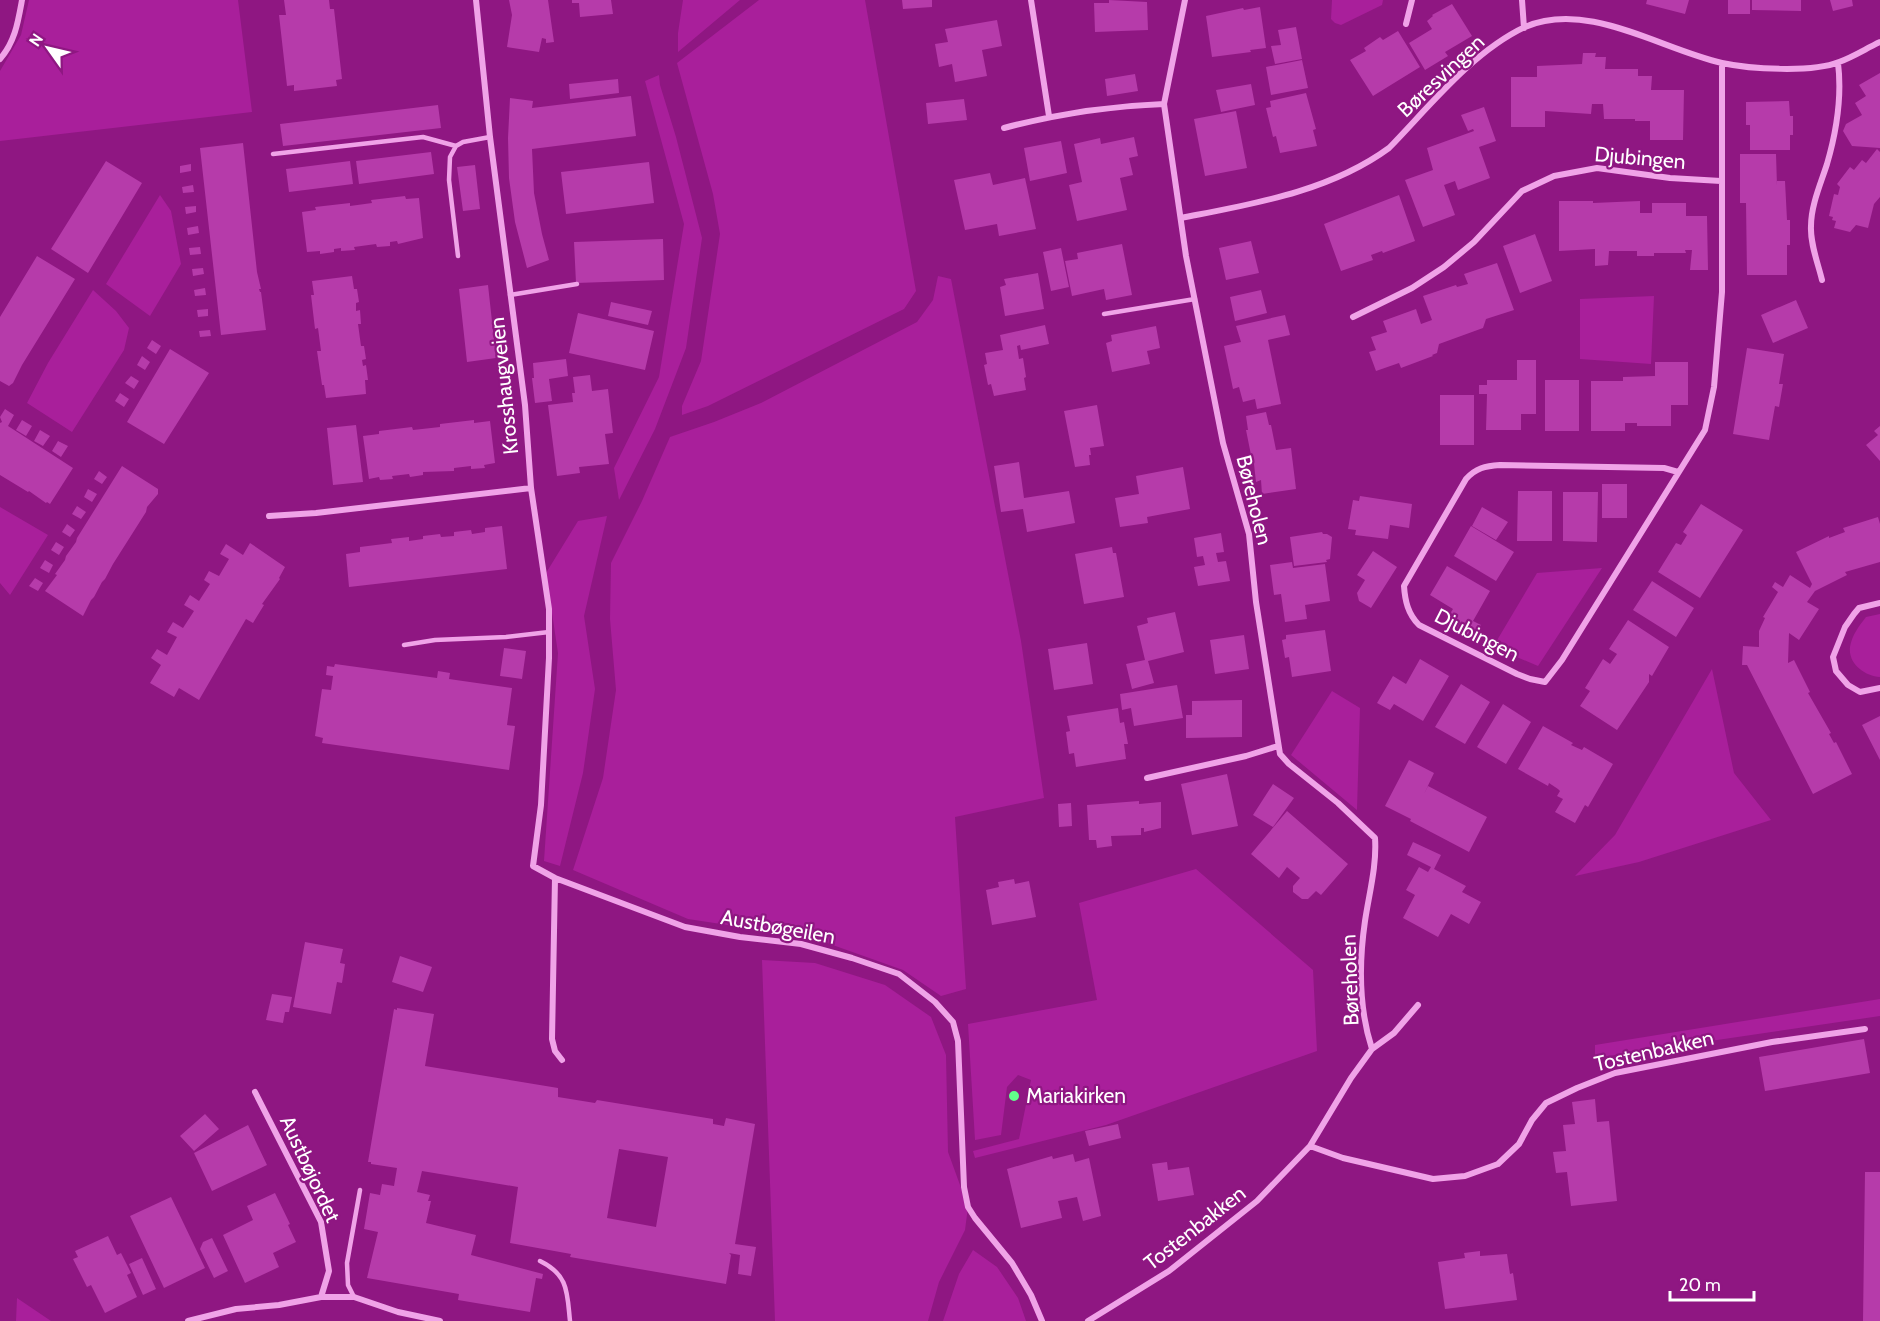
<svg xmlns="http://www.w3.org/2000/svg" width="1880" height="1321" viewBox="0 0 1880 1321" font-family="Cabin,sans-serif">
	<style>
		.green { fill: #a91f9b }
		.building { fill: #b63baa; fill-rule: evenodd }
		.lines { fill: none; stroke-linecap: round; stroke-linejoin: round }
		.service { stroke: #f0a3e8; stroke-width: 4.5 }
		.minor { stroke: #f0a3e8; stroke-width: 6 }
		.poi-dot { fill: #62ff8b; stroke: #8f1782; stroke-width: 2 }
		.labels { text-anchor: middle; stroke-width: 4.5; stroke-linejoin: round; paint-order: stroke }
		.street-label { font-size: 21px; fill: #fff; stroke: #8f1782 }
		.poi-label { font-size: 21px; fill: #fff; stroke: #8f1782; text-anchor: start }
	</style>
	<rect width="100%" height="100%" fill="#8f1782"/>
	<!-- green -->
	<path class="green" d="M29 0H238L252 112 0 141V71L21 35Z
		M683 0H740L678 52V33Z
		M759 0H865L916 291 904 309 708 406 682 415V406L701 361 720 234 713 194 677 63Z
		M1332 0H1383L1382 5 1341 25 1335 23 1331 19Z
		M659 75 660 85 676 137 702 238 686 348 655 429 619 500 614 468 659 377 684 224 645 81Z
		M160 195 171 211 181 264 150 316 106 284Z
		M938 276 951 279 1021 641 1044 798 955 817 966 989 941 996 903 970 813 938 688 919 573 870 603 778 616 690 610 619 611 563 642 501 670 437 714 422 761 403 917 322 933 300Z
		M93 290 116 311 129 328 124 350 72 432 27 403 48 363Z
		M1654 296 1651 364 1580 359V299Z
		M0 507 48 535 10 595 0 583Z
		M607 516 584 616 595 689 583 773 560 866 544 861 558 653 546 573 578 521Z
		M1602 568 1538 666 1493 647 1537 573Z
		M1880 614V677C1865 676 1848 664 1850 647 1852 635 1859 626 1866 617Z
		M1712 669 1734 773 1771 820 1639 862 1575 876 1615 835Z
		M1332 691 1360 708 1357 810 1291 755Z
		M1196 869 1313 970 1317 1051 1106 1125 975 1158 973 1151 1019 1139 1031 1080 1018 1075 1007 1087 1001 1135 975 1140 968 1024 1097 1000 1079 903Z
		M762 960 815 963 885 985 931 1017 946 1055 948 1152 968 1207 965 1230 939 1282 928 1321H775Z
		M1880 999V1016L1595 1058V1045Z
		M973 1250 997 1267 1018 1298 1026 1321H943L959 1274Z
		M17 1298 51 1321H16Z"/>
	<!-- building -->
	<path class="building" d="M284 0H329L330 9H334L342 79 336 80 337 86 294 91V85L287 86 279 15H286Z
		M509 0H548L554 42 546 43V39L542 38 539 52 507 47 512 15Z
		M572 0H611L613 14 580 17 579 3H572Z
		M902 0H932V7L903 9Z
		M1109 0 1147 2 1148 30 1095 32 1094 3H1109Z
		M1647 0H1689L1685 14 1646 4Z
		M1728 0H1750V14H1728Z
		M1752 0H1801V11L1752 10Z
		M1830 0H1852L1853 6 1833 11Z
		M1452 4 1472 36 1445 52 1448 56 1425 70 1409 43 1432 29 1427 21 1433 16 1432 15Z
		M1260 7 1266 48 1250 50 1251 52 1212 57 1206 16 1243 8 1244 10Z
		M997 20 1002 46 982 50 987 76 955 82 952 64 939 67 935 44 948 42 945 29Z
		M1296 27 1302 59 1275 64 1271 46 1281 45 1278 30Z
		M1398 31 1420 67 1373 96 1350 60 1366 51 1364 48 1380 37 1383 40Z
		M1583 53H1596L1595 57H1606L1605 69H1638V76H1652L1651 90H1684L1683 140H1650V121H1635V119H1604L1603 104H1592L1591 114 1545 111V127H1511V77H1537V66L1582 64Z
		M1302 60 1308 88 1271 95 1266 67Z
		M1880 73V148L1852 146 1843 131 1846 124 1862 115 1855 103 1866 96 1859 85Z
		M1135 74 1138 91 1107 96 1105 79Z
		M618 79 619 93 570 99 569 84Z
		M1251 84 1255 105 1221 112 1216 90Z
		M1306 93 1316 129 1313 130 1317 146 1280 153 1276 136 1273 137 1266 108 1271 107 1270 101Z
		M631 96 636 136 532 149 534 193 542 234 549 260 527 268 515 222 509 178 508 138 510 98 533 101 532 108Z
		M964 99 967 120 928 124 926 103Z
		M1789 101 1790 116H1793V135H1790V150H1750V125H1746V102Z
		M438 105 441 128 283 146 280 124Z
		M1484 107 1496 141 1479 147 1490 178 1458 190 1455 181 1444 185 1455 215 1423 227 1405 180 1433 170 1427 148 1474 131 1473 129 1468 131 1461 115Z
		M1236 111 1247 168 1205 176 1194 119Z
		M1134 137 1138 156 1129 158 1133 175 1120 178 1127 210 1077 221 1069 185 1082 182 1074 144 1100 138 1101 144Z
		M1061 141 1067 173 1030 181 1024 148Z
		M243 143 257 272 261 289H259L260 292H261L266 330 221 335 200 148Z
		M1877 149 1880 152V197L1874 204 1868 228 1856 225 1850 232 1834 228 1836 221 1832 220 1833 217 1829 216 1834 194 1838 195 1840 187 1837 184 1850 167 1854 170 1862 160 1866 163Z
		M431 152 434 174 359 184 356 161Z
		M1740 154H1776L1777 186V181H1785L1787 220H1790V245H1787V275H1747L1746 203H1740Z
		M106 161 142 183 88 273 51 249Z
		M350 161 353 184 289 192 286 169Z
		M649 162 654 203 566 214 561 172Z
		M191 164V171L180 173V166Z
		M475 165 480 209 463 211 457 167Z
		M990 173 993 185 1025 178 1036 229 999 236 997 224 965 230 954 180Z
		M193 185 194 192 183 193 182 187Z
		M1399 195 1415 241 1383 253 1382 251 1371 255 1373 260 1341 271 1324 224Z
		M405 196 406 199 419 198 423 238 398 244 397 241 390 242V246L377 247 376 244 354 247 355 250 341 251V248L334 249V252L320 254V251L307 252 302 212 316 210 315 207 350 203V206L372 203 371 200Z
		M1559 201H1593V203L1640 201V213H1652V203H1686V216H1707L1708 270H1690L1692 250H1685L1686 253H1654V256H1637V251H1609L1608 265 1595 266V249L1559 251Z
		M196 206V212L186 214 185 207Z
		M198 226 199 233 188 235 187 228Z
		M1535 234 1552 281 1520 293 1503 246Z
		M663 239 664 280 576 283 574 242Z
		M1251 241 1259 273 1226 280 1219 248Z
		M1122 244 1132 295 1106 300 1104 289 1072 296 1065 261 1078 259 1077 253Z
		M200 247 201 254 190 255 189 248Z
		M1061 248 1069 287 1051 291 1043 252Z
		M37 256 75 279 22 365 13 383 9 386 0 381V317Z
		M1497 263 1514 310 1486 319 1483 328 1439 344 1437 353 1432 355 1433 356 1401 368 1399 363 1376 371 1369 352 1376 350 1371 337 1387 332 1383 321 1416 309 1421 324 1432 320 1423 296 1456 285 1457 287 1468 284 1464 274Z
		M203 268 204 274 193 276 192 269Z
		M1038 273 1044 309 1005 316 1000 287 1006 285 1004 279Z
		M352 276 354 289H357L359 302 356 303V311L360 310 361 324H358L361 346H364L366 359 362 360 363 366 366 365 368 380H365L366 394 326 398 324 385H322L317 351H321L318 328 315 329 311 295H314L312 281Z
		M488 285 496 358 467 362 459 289Z
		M205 288 206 295 195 296 194 290Z
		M1261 290 1267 313 1235 321 1230 297Z
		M1796 300 1808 328 1773 343 1761 315Z
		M611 302 652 311 648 325 608 316Z
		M208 309V316L198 317 197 310Z
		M578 313 654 331 645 370 569 353Z
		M1285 315 1290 335 1268 340 1281 404 1257 409 1255 399 1243 402 1239 387 1233 389 1224 346 1241 342 1236 326Z
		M1045 325 1049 344 1021 350 1020 345 1017 346 1019 359 1023 358 1026 377 1024 378 1026 390 994 396 991 384 988 385 984 365 987 364 985 353 1003 350 1000 335Z
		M1156 326 1160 348 1147 351 1150 364 1112 372 1106 343 1112 341 1111 335Z
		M210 330 211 336 200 337 199 331Z
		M152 340 161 346 156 354 147 348Z
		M1747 348 1784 354 1779 384H1783L1779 407 1775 406 1769 440 1733 434Z
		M170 349 209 373 164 444 127 422Z
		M142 356 150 362 145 370 137 365Z
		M566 359 568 376 549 379 552 401 535 403 532 378H534L533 363Z
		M1517 360H1536V414H1521V430H1486L1487 394H1479V385H1487V380H1517Z
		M1655 362H1688V405H1671V426H1637V423H1625V431H1591V381H1623V377L1655 376Z
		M590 375 592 391 608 389 613 433 605 434 609 464 579 467 580 473 557 476 548 405 573 402 572 393H575L573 377Z
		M131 376 139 381 134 389 125 383Z
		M1545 380H1579V431H1545Z
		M120 393 129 399 124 407 115 401Z
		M1440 395H1474V445H1440Z
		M1097 405 1104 446 1090 448 1091 455H1089L1090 465 1075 467 1064 411Z
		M5 409 14 415 8 426 73 468 50 504 47 502 46 503 29 491 28 492 0 475V423L2 422 0 417Z
		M1266 412 1269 425H1271L1276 450 1291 448 1296 489 1262 494 1261 480 1256 482 1253 455H1251L1246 430H1248L1246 416Z
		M22 420 32 426 26 436 16 430Z
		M474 420V423L490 421 495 463 484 465 485 468 471 469V466L454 468V471L423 472V475L410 477 409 474 392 476 393 479 380 480 379 477 369 479 363 436 379 434V431L412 427 413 430 440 427V424Z
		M356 425 363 482 333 485 327 428Z
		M1880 426V461L1866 445 1878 435 1874 431Z
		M40 430 50 436 43 446 34 441Z
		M58 441 68 446 61 457 52 451Z
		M1019 462 1024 498 1069 491 1075 523 1027 532 1023 509 1001 512 994 466Z
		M122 466 158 489V494L147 507 146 512 113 564 105 579 102 582 94 597 91 600 83 616 45 591 57 575 55 574 65 560 66 556 76 542 77 538Z
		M1183 467 1190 509 1147 517 1148 523 1120 527 1115 498 1139 494 1136 476Z
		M99 471 107 477 102 484 94 479Z
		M1602 484H1627V518H1602Z
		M88 489 97 494 92 502 84 497Z
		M1518 491H1552V541H1517Z
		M1563 492H1598L1597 542 1563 541Z
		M1360 496 1412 504 1409 528 1390 525 1388 539 1355 535 1356 530 1348 529 1353 500 1359 501Z
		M1701 504 1743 530 1700 598 1658 572 1676 543 1681 545 1687 535 1683 532Z
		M77 506 86 512 81 519 72 514Z
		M1482 507 1508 522 1496 540 1472 526Z
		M1878 517 1880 524V562L1845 572 1847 575 1815 591 1807 602 1819 609 1799 640 1789 633 1788 663 1794 660 1810 692 1808 693 1831 733 1829 734 1834 743 1836 742 1852 774 1813 794 1747 665H1742L1743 646 1759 647V631L1765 618 1763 617 1778 592 1772 587 1775 582 1783 587 1790 575 1810 588 1812 584 1796 552 1829 536V538L1845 532 1843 528Z
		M67 524 75 530 70 537 62 532Z
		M502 526 507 569 349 587 346 554 360 552V547L392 543 391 539 409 537V541L423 539V536L440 534 441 537 454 536V532L471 530 472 534 485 532V528Z
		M1471 526 1514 552 1496 581 1454 556Z
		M1322 532 1323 534H1327L1332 537 1330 559 1326 560 1327 562 1294 566 1290 537Z
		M1221 533 1224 552 1216 553 1218 562 1226 561 1230 581 1198 586 1194 567 1205 565 1203 556 1197 557 1194 538Z
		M56 542 64 547 59 555 51 550Z
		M250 543 285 567 279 578 280 579 262 604 264 605 253 623 246 619 199 700 179 688 174 697 150 683 161 665 151 658 157 649 167 655 177 637 167 632 173 622 183 628 194 611 184 605 190 595 199 601 210 584 204 580 209 571 219 576 229 559 220 554 226 544 243 555Z
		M1112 547 1113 553H1116L1124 597 1084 604 1075 554Z
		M1373 551 1397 567 1371 608 1359 601 1357 593 1365 580 1357 575Z
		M45 560 53 565 49 573 40 568Z
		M1292 562 1293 568 1325 564 1330 601 1305 605 1307 619 1285 622 1281 594 1274 595 1270 565Z
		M1447 566 1490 591 1473 621 1481 625 1471 641 1443 625 1453 609 1430 595Z
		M35 578 43 583 38 591 29 586Z
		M1652 581 1694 608 1676 637 1633 610Z
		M1175 612 1184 652 1148 661 1154 683 1132 689 1126 664 1145 660 1137 626 1148 623 1147 618Z
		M1628 620 1669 647 1652 676 1649 674V682L1617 730 1580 706 1590 691 1585 688 1603 659 1610 664 1617 654 1609 649Z
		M1325 630 1331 671 1292 677 1289 657 1285 658 1282 640 1286 639V635Z
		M1244 635 1249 669 1215 674 1210 640Z
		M1087 643 1093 684 1054 690 1048 649Z
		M504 648 526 651 522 679 500 676Z
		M1420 659 1449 676 1423 721 1394 704 1390 710 1377 703 1393 676 1406 684Z
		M335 664 437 678 438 671 450 673 449 679 512 688 507 725 515 726 509 770 322 743 323 738 315 736 322 689 331 690 333 676 326 675 327 666 334 667Z
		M1461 684 1490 702 1465 744 1435 727Z
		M1177 685 1183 718 1134 726 1131 708 1122 710 1120 694Z
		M1242 700V737L1186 738V715H1192V701Z
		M1503 704 1531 722 1506 764 1477 747Z
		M1118 708 1120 723 1124 722 1128 744H1124L1126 759 1076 767 1074 753 1069 754 1066 732 1070 731 1067 716Z
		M1880 716V760L1862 725Z
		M1543 726 1573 743 1571 745 1582 750 1584 747 1613 764 1588 807 1585 805 1575 823 1555 812 1563 799 1557 796 1560 791 1558 789 1549 783 1548 786 1518 769Z
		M1409 760 1434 773 1424 794 1428 786 1487 817 1469 852 1410 821 1411 819 1385 806Z
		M1227 774 1238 826 1192 835 1181 784Z
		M1273 784 1294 798 1273 827 1253 815Z
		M1139 801V804L1161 802V828L1144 832V828H1141V835L1111 836 1112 846 1097 848 1096 840H1089L1087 805Z
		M1071 803 1072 826 1059 827 1058 804Z
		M1287 811 1348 864 1321 895 1316 891 1308 899H1302L1293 892V886L1300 878 1287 867 1279 878 1251 854Z
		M1413 842 1441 855 1434 869 1466 886 1462 892 1481 902 1469 924 1451 914 1438 937 1403 918 1415 895 1406 890 1419 867 1428 872 1431 867 1407 855Z
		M1014 879 1015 884 1029 881 1036 917 992 925 986 890 999 887 998 882Z
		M305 942 343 949 340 963 345 964 342 983 337 982 331 1014 293 1007Z
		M400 956 432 967 423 992 392 982Z
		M272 994 292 997 289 1012H285L283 1023 266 1020Z
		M397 1008 434 1014 425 1066 558 1088V1097L595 1103 597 1100 713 1119V1124L724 1126 726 1118 755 1124 735 1244 756 1247 751 1276 738 1274 740 1255 729 1253 731 1255 726 1284 570 1257 571 1254 510 1243 518 1187 422 1171 417 1192 430 1195 428 1201H431L426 1223 476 1235 471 1255 543 1274 542 1279 536 1278 530 1312 458 1300 459 1294 367 1278 378 1232 364 1229 370 1193 380 1195 382 1184 394 1186 397 1168 371 1164V1162H368L394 1009 397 1010ZM619 1149 668 1157 656 1227 607 1218Z
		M1864 1039 1870 1073 1765 1091 1759 1057Z
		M1595 1099 1597 1122 1609 1121 1617 1201 1571 1206 1567 1172 1556 1173 1553 1152 1566 1151 1563 1125 1575 1124 1572 1102Z
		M205 1114 219 1129 194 1151 180 1136Z
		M1118 1124 1121 1138 1089 1146 1085 1131Z
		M248 1125 267 1165 212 1191 194 1153Z
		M1073 1154 1075 1162 1089 1158 1101 1216 1083 1221 1077 1197 1058 1201 1062 1218 1021 1228 1007 1169 1052 1156 1053 1159Z
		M1167 1162 1168 1170 1189 1167 1194 1195 1158 1201 1152 1164Z
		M1865 1172H1880V1321H1863Z
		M275 1193 290 1224 288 1225 296 1242 273 1253 279 1267 245 1283 223 1235 253 1220 247 1206Z
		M171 1197 205 1268 164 1288 130 1216Z
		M108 1236 117 1255 121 1253 131 1273 127 1275 137 1297 105 1313 91 1285 87 1287 73 1259 78 1257 75 1251Z
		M212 1238 228 1271 214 1278 200 1249 203 1242Z
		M1480 1251V1256L1507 1254 1510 1274 1513 1273 1517 1300 1445 1309 1438 1262 1465 1258 1464 1253Z
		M142 1258 156 1289 143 1295 129 1264Z"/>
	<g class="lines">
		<!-- service -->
		<path class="service" d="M273 154 423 137 456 146
			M458 256 449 180 450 157 456 146 463 142 490 137
			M510 295 577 284
			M1104 314 1195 299
			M404 645 435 640 506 637 549 632
			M540 1261C569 1275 567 1293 570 1321
			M354 1297 348 1285 347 1263 360 1190"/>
		<!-- minor -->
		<path class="minor" d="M476 0 490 137 525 405 531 488 549 609V658L541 805 533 866 555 878
			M1031 0 1049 116
			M1522 0 1524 28
			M1406 24 1412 0
			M0 59C15 42 18 22 22 0
			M1164 104 1185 0
			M1004 128C1057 114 1109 106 1164 104L1186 256 1223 443 1249 534 1256 602 1280 754 1289 764 1338 803 1375 838C1377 865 1369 894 1365 921 1359 962 1359 1009 1372 1049
			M1181 218C1252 204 1329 192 1389 148 1429 107 1472 52 1525 27 1588 0 1660 49 1722 63 1750 69 1812 73 1839 62 1853 57 1867 48 1880 42
			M1822 280C1818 263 1810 244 1811 226 1811 205 1821 183 1827 164 1836 133 1842 95 1838 63
			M1353 317 1412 288 1444 267 1474 242 1522 191 1554 176 1597 168 1670 178 1721 181
			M1678 472 1664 468 1500 465C1485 466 1476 468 1466 479L1404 586C1405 601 1408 614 1419 625L1517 674 1530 679 1545 682 1562 660 1705 430 1714 387 1722 292V63
			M269 516 316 513 531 488
			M1880 603 1859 608 1854 614 1845 627 1833 657 1836 671 1848 685 1860 692 1880 688
			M1147 778 1246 756 1278 746
			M562 1060 555 1051 552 1039 555 878 685 927 740 937 801 944 852 958 899 974 935 1002 953 1022 958 1041 964 1187 968 1207 975 1218 1012 1263 1031 1295 1042 1321
			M255 1092 321 1222 329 1271 321 1297
			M1310 1146 1343 1158 1433 1179 1465 1176 1498 1164 1519 1144 1532 1120 1546 1103 1577 1088 1615 1073 1772 1042 1865 1029
			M188 1321 236 1309 279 1305 321 1297H354L398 1312 440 1321
			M1088 1321 1169 1271 1257 1201 1310 1146 1351 1078 1372 1049 1394 1033 1418 1005"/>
	</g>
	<!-- markers -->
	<circle class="poi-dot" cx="1014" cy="1096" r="6"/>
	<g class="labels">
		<!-- street labels -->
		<g class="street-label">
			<text transform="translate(1441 76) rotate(-43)" y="7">Børesvingen</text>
			<text transform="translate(1640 158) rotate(5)" y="7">Djubingen</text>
			<text transform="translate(504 386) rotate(-96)" y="7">Krosshaugveien</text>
			<text transform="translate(1254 500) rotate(76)" y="7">Børeholen</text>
			<text transform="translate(1477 635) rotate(27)" y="7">Djubingen</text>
			<text transform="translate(778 927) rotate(10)" y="7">Austbøgeilen</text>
			<text transform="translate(1350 980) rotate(-92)" y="7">Børeholen</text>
			<text transform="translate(1654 1051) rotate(-13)" y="7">Tostenbakken</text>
			<text transform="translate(310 1169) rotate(65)" y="7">Austbøjordet</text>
			<text transform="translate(1195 1228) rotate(-38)" y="7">Tostenbakken</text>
		</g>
		<!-- poi labels -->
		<g class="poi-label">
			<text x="1026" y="1103">Mariakirken</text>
		</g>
	</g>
	<!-- north arrow -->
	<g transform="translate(48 48) rotate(304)" stroke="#8f1782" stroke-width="4.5" paint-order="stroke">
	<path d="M0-4.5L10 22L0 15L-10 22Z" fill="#ffffff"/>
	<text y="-9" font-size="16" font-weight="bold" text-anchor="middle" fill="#ffffff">N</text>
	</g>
	<!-- scale -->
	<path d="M1670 1291v9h84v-9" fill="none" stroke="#ffffff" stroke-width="3"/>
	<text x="1679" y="1291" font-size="18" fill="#ffffff" stroke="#8f1782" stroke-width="4.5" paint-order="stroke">20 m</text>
</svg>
